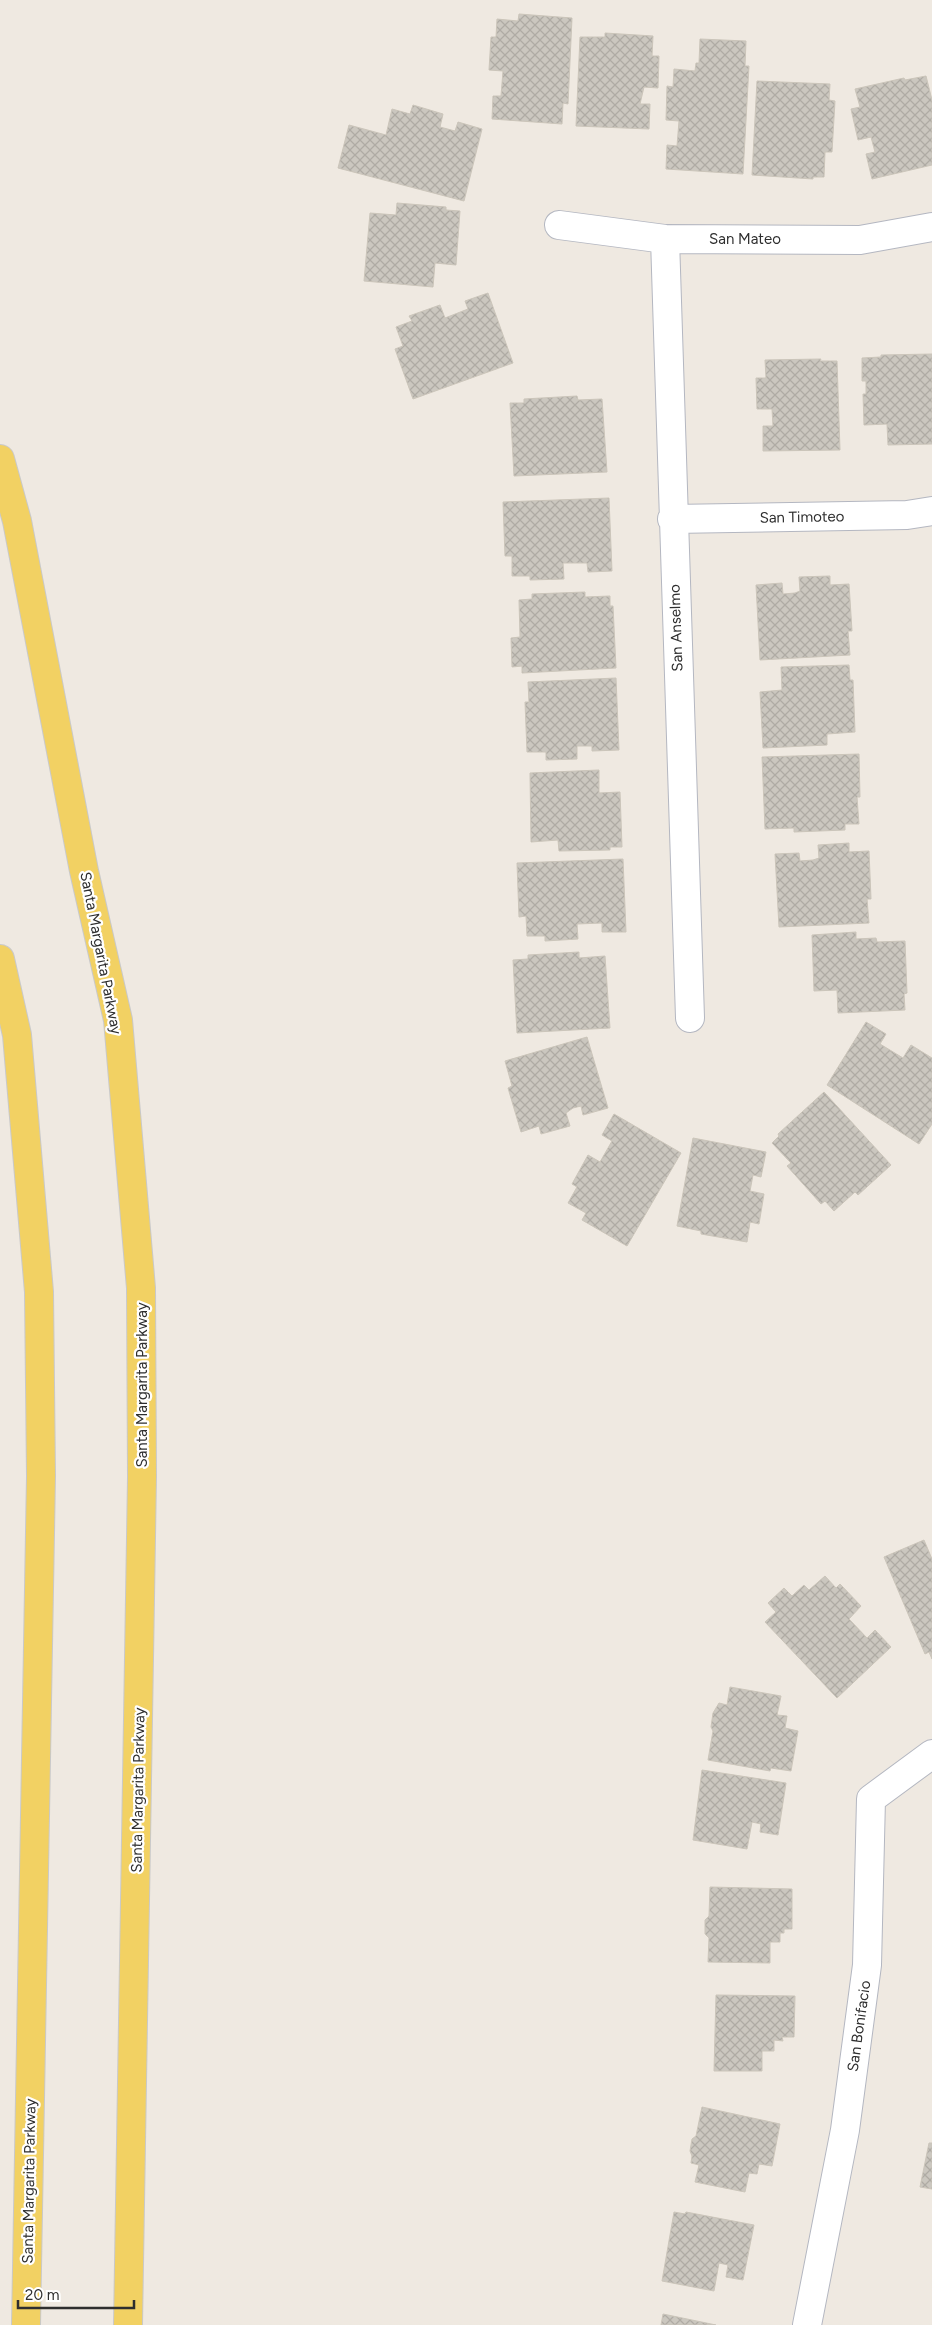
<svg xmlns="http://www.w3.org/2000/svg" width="932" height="2325" viewBox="0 0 932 2325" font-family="Figtree,sans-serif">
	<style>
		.building { fill: url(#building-cross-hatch); stroke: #cbc5ba }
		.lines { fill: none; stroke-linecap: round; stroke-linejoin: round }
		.minor-casing { stroke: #b4b7c1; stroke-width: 30 }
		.primary-casing { stroke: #c9c9c9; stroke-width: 30 }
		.minor { stroke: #fff; stroke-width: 28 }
		.primary { stroke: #f2d163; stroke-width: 28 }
		.labels { text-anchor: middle; stroke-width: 4.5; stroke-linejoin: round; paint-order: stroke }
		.street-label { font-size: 15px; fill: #2e2e2e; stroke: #fff }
	</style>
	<defs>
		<pattern id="building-cross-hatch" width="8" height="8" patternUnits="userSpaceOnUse" patternTransform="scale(1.25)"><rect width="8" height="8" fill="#cbc7bf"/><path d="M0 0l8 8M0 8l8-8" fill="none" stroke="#afaba4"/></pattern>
	</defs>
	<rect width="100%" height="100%" fill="#efe9e1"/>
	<!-- building -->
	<path class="building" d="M519 14 572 18 568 104 563 103 562 124 492 119 493 96H501L503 71 489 70 491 37H496L497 19 518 21Z
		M605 33 653 36 652 56H659L658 88 644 87 640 104H650L649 129 576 126 580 37H605Z
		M700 39 746 41 745 66H749L743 174 666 169 667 145 677 146 679 121 666 120 667 86 673 87 674 69 695 71 696 63H699Z
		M926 76 932 100V165L872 179 866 154 875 152 871 137 858 140 851 109 860 107 855 89 904 78 905 80Z
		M757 81 830 84 829 100 835 101 832 152H825L824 177H813V179L752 175Z
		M413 105 443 114 440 127 455 131 458 122 482 129 464 201 338 168 349 125 386 135 392 109 410 114Z
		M397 203 446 207V210L460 211 456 265 435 263 433 287 364 281 370 213 396 215Z
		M488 293 513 363 413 399 395 349 403 346 396 327 412 321 409 316 440 305 445 318 468 309 465 301Z
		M932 354V444L888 445 887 424 864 425 863 394H866V381H862V358L881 357V355Z
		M821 359 820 361H837L840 450 763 451V426H773L772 409H757L756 378H766L765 360Z
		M577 396 578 400 602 399 607 472 514 476 510 403H524V399Z
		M609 498 612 571 588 572 587 563H563L564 579 530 580V576H512V556H505L503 502Z
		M830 576V585L849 584 852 631H848L850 655 760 660 756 585 782 583 783 594 795 593 800 591 799 577Z
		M585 592V597L610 596V606H613L616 668 522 673V666L512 667 511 638 520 637 519 600 532 599V594Z
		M849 665 850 680H853L855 732 827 734V745L763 748 760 692 782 690 781 667Z
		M616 678 619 750 592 751V746H577V759L546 760V752H527L525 702H529L528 682Z
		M859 754 860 797H857L859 824H845V830L794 832V828L765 829 762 757Z
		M599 770V793L620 792 622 847H610V850L559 851 558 840 531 842 530 773Z
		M849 843V852L869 851 871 899H867L869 923 779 927 775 854 799 853 800 861 813 860 819 858 818 845Z
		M623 859 626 932H602V923L577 924 578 939 545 941V936H527L526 916 519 917 517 863Z
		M856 932V939L876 938 877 942 905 941 907 993 904 994 905 1010 838 1013 837 990 814 991 812 935Z
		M579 952V958L605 956 610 1028 517 1033 513 960 528 959V955Z
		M866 1022 886 1034 880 1044 903 1058 911 1045 932 1058V1124L919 1144 827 1085Z
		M587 1037 608 1108 583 1115 581 1106 573 1108 566 1113 570 1126 541 1134 539 1126 521 1132 508 1088 512 1086 505 1061Z
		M824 1092 891 1165 858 1195 855 1192 834 1211 825 1201 821 1204 787 1166 791 1163 772 1143 779 1136 778 1134Z
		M614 1114 681 1153 627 1246 582 1220 586 1213 568 1203 577 1187 572 1184 588 1155 600 1162 612 1141 602 1135Z
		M693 1138 766 1152 761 1177 753 1175 750 1191 764 1194 759 1224 750 1222 747 1242 701 1234V1231L677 1226Z
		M924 1540 932 1559V1659L929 1652 925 1654 884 1557Z
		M825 1576 836 1588 840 1584 861 1606 849 1619 867 1638 875 1630 891 1647 837 1698 765 1622 776 1612 768 1603 784 1588 792 1596 804 1585 809 1590Z
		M730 1687 781 1696 777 1715 787 1716 785 1728 798 1731 791 1771 771 1768 770 1771 708 1760 713 1731 711 1727 713 1713 719 1703 727 1705Z
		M702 1770 786 1783 778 1835 760 1832 761 1824 752 1822 747 1849 693 1840Z
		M710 1887 792 1889V1929H784V1933H780V1942H770V1963L708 1962 709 1938 705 1934V1920L709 1916Z
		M716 1995 795 1996 794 2037H782L783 2041 774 2040V2051H762V2071H714Z
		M702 2107 780 2124 772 2166 759 2164 757 2174 749 2173 745 2192 695 2182 699 2165 691 2163 692 2156 690 2151 692 2139 696 2136Z
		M929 2143H932V2189L920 2187Z
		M674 2212 685 2214 686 2212 754 2225 743 2280 726 2277 728 2265 719 2263 714 2291 662 2281Z
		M663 2314 716 2325H661Z"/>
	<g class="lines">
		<defs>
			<path id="minor" d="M559 225 665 239 860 240 932 227
				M665 239 690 1018
				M672 519 907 515 932 511
				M807 2325 845 2130 867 1965 871 1799 932 1754"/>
			<path id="primary" d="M0 459 17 521 84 871 118 1020 141 1288 142 1477 128 2325
				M0 959 17 1035 39 1292 41 1476 26 2325"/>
		</defs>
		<!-- minor casing -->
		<use href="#minor" class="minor-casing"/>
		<!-- primary casing -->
		<use href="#primary" class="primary-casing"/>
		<!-- minor -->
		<use href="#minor" class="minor"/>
		<!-- primary -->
		<use href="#primary" class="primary"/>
	</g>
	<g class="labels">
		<!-- street labels -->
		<g class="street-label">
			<text x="745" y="244">San Mateo</text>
			<text transform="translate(802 517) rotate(-1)" y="5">San Timoteo</text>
			<text transform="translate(676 628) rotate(-92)" y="5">San Anselmo</text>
			<text transform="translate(101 953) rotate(79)" y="5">Santa Margarita Parkway</text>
			<text transform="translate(142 1385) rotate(-90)" y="5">Santa Margarita Parkway</text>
			<text transform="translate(138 1790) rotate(-89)" y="5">Santa Margarita Parkway</text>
			<text transform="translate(859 2026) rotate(-82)" y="5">San Bonifacio</text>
			<text transform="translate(29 2181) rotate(-89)" y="5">Santa Margarita Parkway</text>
		</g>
	</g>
	<!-- scale -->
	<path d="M18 2300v8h116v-8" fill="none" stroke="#2e2e2e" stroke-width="2.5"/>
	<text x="25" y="2300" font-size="15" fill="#2e2e2e" stroke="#ffffff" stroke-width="4" paint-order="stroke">20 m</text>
</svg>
